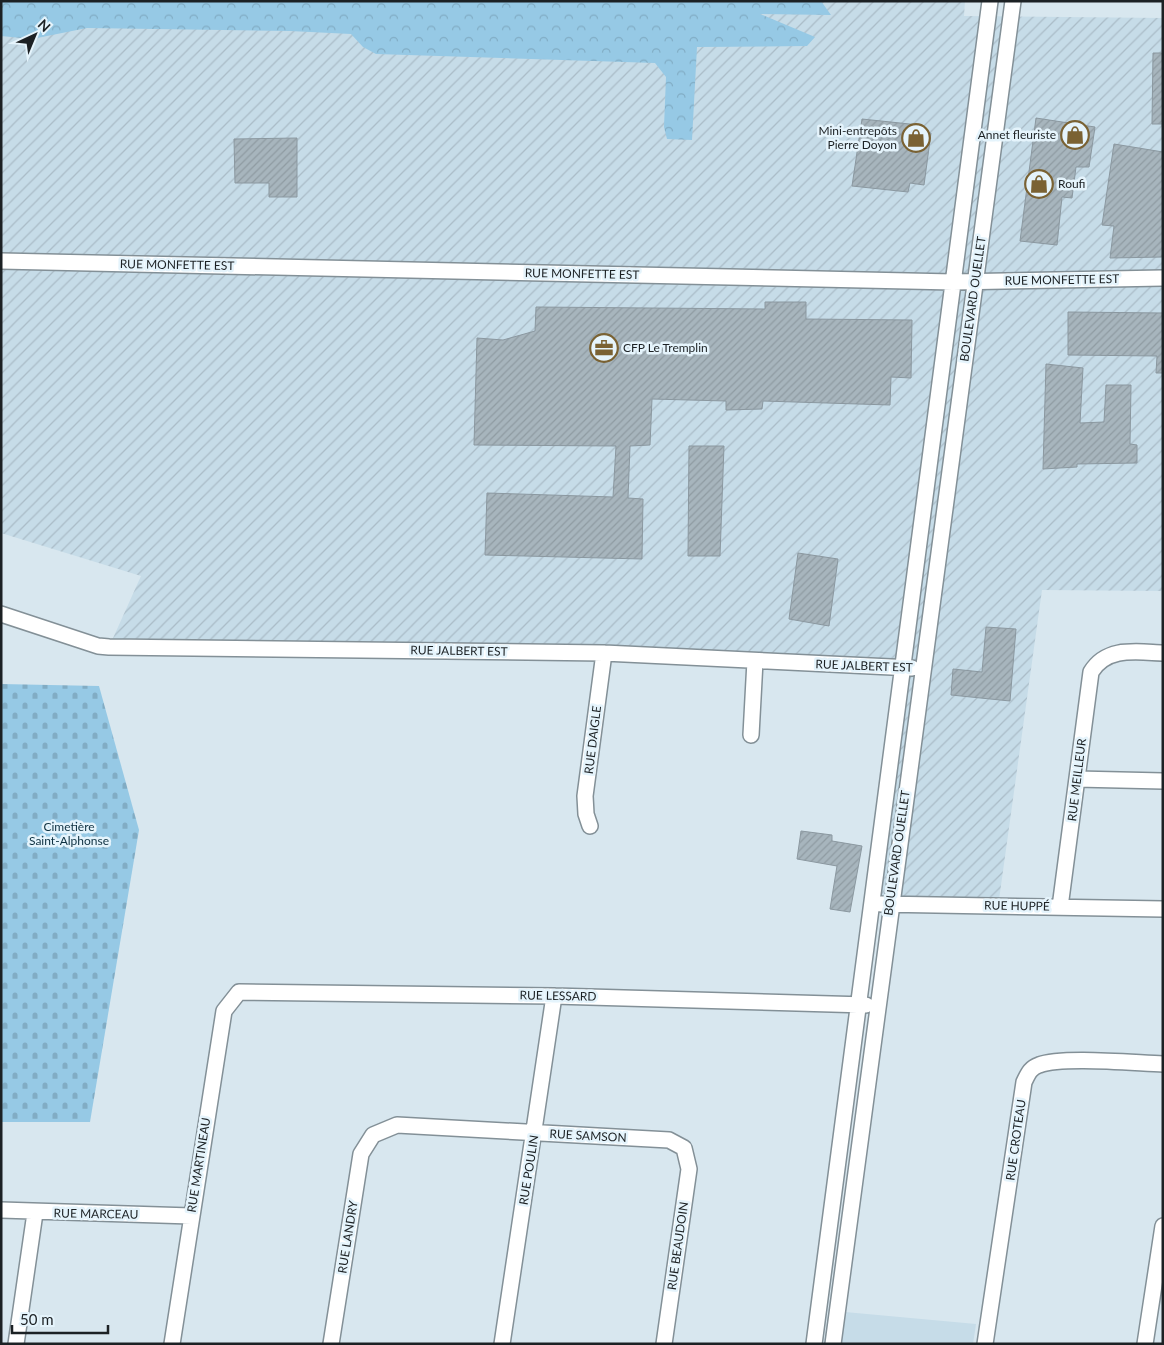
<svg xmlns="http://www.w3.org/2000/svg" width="1164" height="1345" viewBox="0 0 1164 1345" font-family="Lato,sans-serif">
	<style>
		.built { fill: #c6dce8 }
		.industrial { fill: url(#industrial-furrows) }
		.forest { fill: url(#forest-crowns) }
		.cemetery { fill: url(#cemetery-stones) }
		.building { fill: url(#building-hatch); stroke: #8b98a0 }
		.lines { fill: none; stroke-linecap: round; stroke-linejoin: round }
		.minor-casing { stroke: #839097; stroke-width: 18 }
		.minor { stroke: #fff; stroke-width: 15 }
		.labels { text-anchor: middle; stroke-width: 5; stroke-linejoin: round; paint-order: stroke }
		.poi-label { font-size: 12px; fill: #1c2124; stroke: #e5f4fc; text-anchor: end }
		.street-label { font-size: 12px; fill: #1c2124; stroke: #e5f4fc }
		.park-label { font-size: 12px; fill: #0f3242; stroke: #e5f4fc }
	</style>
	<defs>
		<pattern id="industrial-furrows" width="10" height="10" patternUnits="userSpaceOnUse" patternTransform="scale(1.25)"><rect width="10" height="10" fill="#c6dce8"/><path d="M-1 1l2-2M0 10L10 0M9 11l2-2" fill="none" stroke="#aabcc7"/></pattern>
		<pattern id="forest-crowns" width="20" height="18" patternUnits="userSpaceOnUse" patternTransform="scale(1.25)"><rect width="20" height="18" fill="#96c9e5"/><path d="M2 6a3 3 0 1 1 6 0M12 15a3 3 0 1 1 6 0" fill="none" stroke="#81acc4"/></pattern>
		<pattern id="cemetery-stones" width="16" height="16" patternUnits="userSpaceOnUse" patternTransform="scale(1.25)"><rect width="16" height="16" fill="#96c9e5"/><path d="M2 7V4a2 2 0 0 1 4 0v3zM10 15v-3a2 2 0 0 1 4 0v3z" fill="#81acc4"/></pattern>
		<pattern id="building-hatch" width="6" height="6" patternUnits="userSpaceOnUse" patternTransform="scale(1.25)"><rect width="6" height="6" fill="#a7b5bd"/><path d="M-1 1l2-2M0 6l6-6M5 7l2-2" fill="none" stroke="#8f9ba2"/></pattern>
	</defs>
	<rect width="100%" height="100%" fill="#d8e7ef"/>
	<!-- built -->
	<path class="built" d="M845 1312 976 1324 973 1344H841Z"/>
	<!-- industrial -->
	<path class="industrial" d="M1 1H965L964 16 1163 18V591L1042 590 998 907 872 904 902 668 109 647 141 576 1 533Z"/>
	<!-- forest -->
	<path class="forest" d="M1 1H821L831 15 760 14 815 37 807 46 697 47 692 140 667 139 664 127 666 77 655 63 376 54 363 47 351 34 290 31 87 28 32 39 1 36Z"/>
	<!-- cemetery -->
	<path class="cemetery" d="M1 684 99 686 139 830 90 1122H1Z"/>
	<!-- building -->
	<path class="building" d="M1153 53H1163V124H1152Z
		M1036 118 1095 127 1089 167H1076L1072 198 1062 197 1057 245 1020 241Z
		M862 119 919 125 918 132 931 133 924 185 910 183 908 192 852 186Z
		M297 138V197H269V183H235L234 139Z
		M1114 144 1163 152V257L1110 258 1114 226 1102 225Z
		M765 302H806V319L912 320 911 378 891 377 890 405 763 401 762 409 726 410V401L652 399 650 445 630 446 628 498 643 499 642 559 485 555 487 493 613 497 616 446 474 445 477 338 503 340 535 331 536 307 765 309Z
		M1068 312 1163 313V373H1156L1157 356 1068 355Z
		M1046 364 1083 368 1080 423 1104 422 1106 385H1131L1130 444 1137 445V463L1077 464V467L1043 469Z
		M689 446H724L720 556H688Z
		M798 553 838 559 829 626 789 619Z
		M986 627 1016 629 1010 701 951 695 953 669 982 672Z
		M801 831 832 835V841L862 846 850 912 830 909 837 866 797 859Z"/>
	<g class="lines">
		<defs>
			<path id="minor" d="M1 261 953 282 1163 278
				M1 614 98 646 109 647 604 653 912 668
				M751 735 755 661
				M1077 779 1163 781
				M590 826 586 814 585 796 604 653
				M881 904 1163 909
				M1060 907 1091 672C1107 646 1137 652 1163 653
				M1 1210 191 1216
				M16 1344 35 1213
				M172 1344 224 1011 239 992 554 996 866 1005
				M331 1344 361 1154 373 1135 397 1125 669 1140 684 1148 689 1169 664 1344
				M502 1344 554 996
				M814 1344 990 1
				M833 1344 1013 1
				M985 1344 1024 1082C1028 1074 1030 1068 1039 1065 1062 1056 1134 1063 1163 1064
				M1145 1344 1163 1226"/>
		</defs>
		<!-- minor casing -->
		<use href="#minor" class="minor-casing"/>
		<!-- minor -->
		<use href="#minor" class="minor"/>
	</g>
	<!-- icons -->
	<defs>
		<symbol id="shop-ring" viewBox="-11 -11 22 22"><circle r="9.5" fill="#e5f4fc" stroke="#7a6233" stroke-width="1.5"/><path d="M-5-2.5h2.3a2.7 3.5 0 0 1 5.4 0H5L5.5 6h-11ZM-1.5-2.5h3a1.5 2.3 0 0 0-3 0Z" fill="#7a6233"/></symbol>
		<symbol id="office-ring" viewBox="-11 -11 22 22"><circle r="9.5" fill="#e5f4fc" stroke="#7a6233" stroke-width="1.5"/><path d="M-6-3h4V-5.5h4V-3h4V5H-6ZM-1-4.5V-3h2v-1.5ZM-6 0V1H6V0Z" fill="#7a6233"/></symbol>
	</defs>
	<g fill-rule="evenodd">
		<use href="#shop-ring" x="1059" y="119" width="32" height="32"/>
		<use href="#shop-ring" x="900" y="122" width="32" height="32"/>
		<use href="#shop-ring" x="1023" y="168" width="32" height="32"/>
		<use href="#office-ring" x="588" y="332" width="32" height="32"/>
	</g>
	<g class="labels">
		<!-- poi labels -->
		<g class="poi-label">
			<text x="897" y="135">Mini-entrepôts<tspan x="897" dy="14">Pierre Doyon</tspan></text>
			<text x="1056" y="139">Annet fleuriste</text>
			<text x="1058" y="188" text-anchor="start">Roufi</text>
			<text x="623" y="352" text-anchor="start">CFP Le Tremplin</text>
		</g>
		<!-- street labels -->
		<g class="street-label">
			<text transform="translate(177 265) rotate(1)" y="4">RUE MONFETTE EST</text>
			<text transform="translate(582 274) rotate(1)" y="4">RUE MONFETTE EST</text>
			<text transform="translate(1062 280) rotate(-1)" y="4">RUE MONFETTE EST</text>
			<text transform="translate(973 299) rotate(-82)" y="4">BOULEVARD OUELLET</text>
			<text transform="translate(459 651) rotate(1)" y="4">RUE JALBERT EST</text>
			<text transform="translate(864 666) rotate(2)" y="4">RUE JALBERT EST</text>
			<text transform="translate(593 740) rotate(-83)" y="4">RUE DAIGLE</text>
			<text transform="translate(1077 780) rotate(-83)" y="4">RUE MEILLEUR</text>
			<text transform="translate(897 853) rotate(-82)" y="4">BOULEVARD OUELLET</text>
			<text transform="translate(1017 906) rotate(1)" y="4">RUE HUPPÉ</text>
			<text transform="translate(558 996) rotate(1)" y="4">RUE LESSARD</text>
			<text transform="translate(588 1136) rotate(3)" y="4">RUE SAMSON</text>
			<text transform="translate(1016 1140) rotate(-82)" y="4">RUE CROTEAU</text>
			<text transform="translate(199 1165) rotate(-81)" y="4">RUE MARTINEAU</text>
			<text transform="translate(529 1170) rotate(-81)" y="4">RUE POULIN</text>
			<text transform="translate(96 1214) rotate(1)" y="4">RUE MARCEAU</text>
			<text transform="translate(348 1237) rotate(-81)" y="4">RUE LANDRY</text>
			<text transform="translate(678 1246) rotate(-82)" y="4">RUE BEAUDOIN</text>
		</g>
		<!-- park labels -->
		<g class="park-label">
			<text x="69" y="831">Cimetière<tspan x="69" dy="14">Saint-Alphonse</tspan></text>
		</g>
	</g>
	<!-- border -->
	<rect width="1164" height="1345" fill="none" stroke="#1c2124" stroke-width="5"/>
	<!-- north arrow -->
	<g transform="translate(35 35) rotate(44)" stroke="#e5f4fc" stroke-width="4" paint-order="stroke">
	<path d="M0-4L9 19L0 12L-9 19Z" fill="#1c2124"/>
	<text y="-8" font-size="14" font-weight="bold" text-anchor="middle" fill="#1c2124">N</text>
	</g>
	<!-- scale -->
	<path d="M12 1325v8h96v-8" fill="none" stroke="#1c2124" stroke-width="2.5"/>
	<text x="20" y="1325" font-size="15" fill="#1c2124" stroke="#e5f4fc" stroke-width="4" paint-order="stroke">50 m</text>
</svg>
